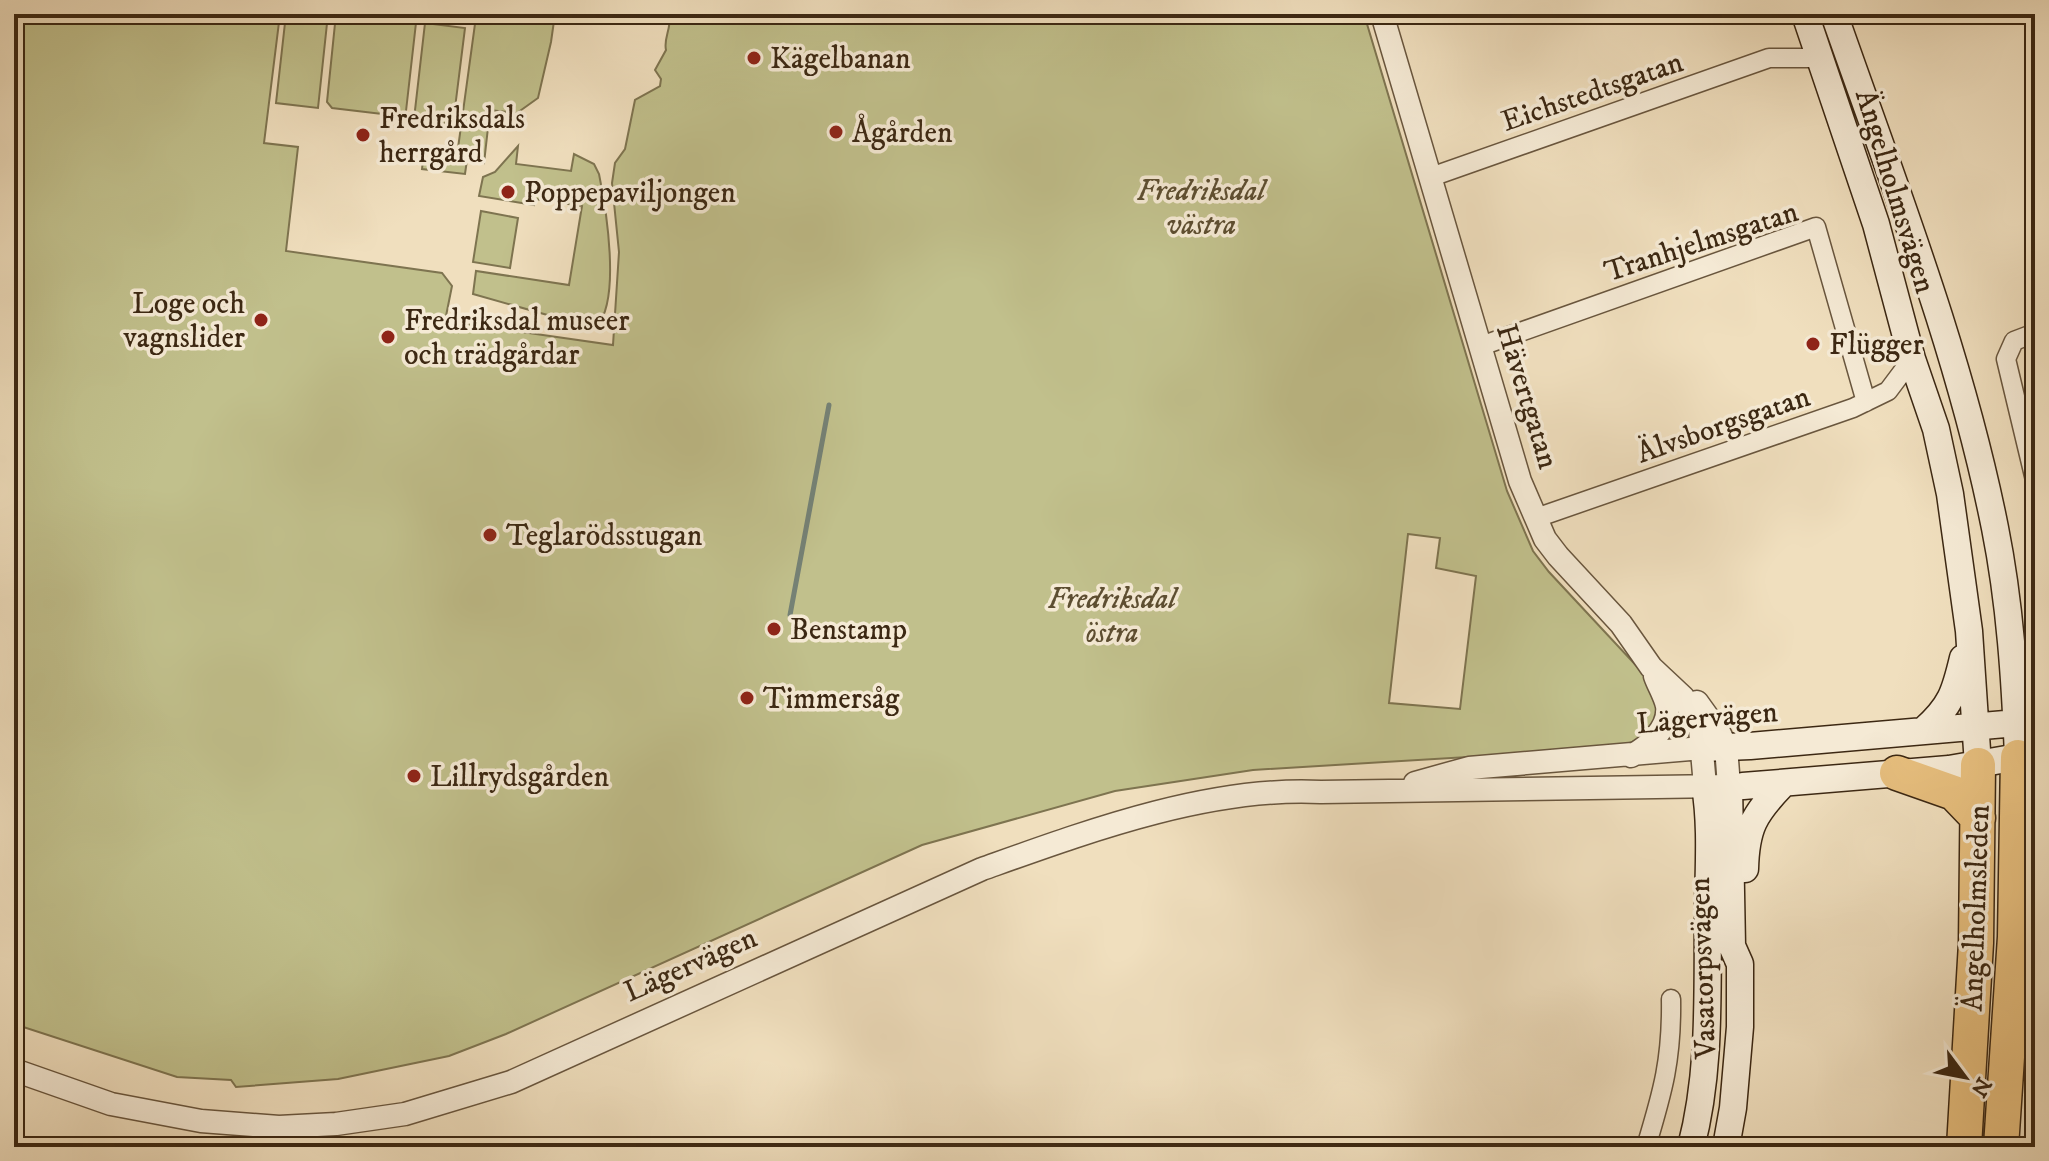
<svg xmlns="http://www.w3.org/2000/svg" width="2049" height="1161" viewBox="0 0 2049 1161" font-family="'IM FELL DW Pica',serif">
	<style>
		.green { fill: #c1c08c; stroke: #7e7450; stroke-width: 2; fill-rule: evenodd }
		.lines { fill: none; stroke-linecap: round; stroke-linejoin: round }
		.stream { stroke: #758175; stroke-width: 5 }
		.minor-casing { stroke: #69563e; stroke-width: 21 }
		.tertiary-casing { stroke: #69563e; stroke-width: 25 }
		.secondary-casing { stroke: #3c2813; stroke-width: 29 }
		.motorway-casing { stroke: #3c2813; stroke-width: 37 }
		.minor { stroke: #f5ead5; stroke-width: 18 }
		.tertiary { stroke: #f5ead5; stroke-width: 22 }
		.secondary { stroke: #f5ead5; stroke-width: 26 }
		.motorway { stroke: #e8c07f; stroke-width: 34 }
		.poi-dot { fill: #8f2418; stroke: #f5ead5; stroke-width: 3 }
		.labels { text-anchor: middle; stroke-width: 7; stroke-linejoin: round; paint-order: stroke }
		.poi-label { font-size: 30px; fill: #3c2813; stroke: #f5ead5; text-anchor: start }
		.street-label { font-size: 30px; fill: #3c2813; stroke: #f5ead5 }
		.park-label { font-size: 30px; font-style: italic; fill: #5d4e31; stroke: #f5ead5 }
	</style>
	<rect width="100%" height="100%" fill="#f0dfbe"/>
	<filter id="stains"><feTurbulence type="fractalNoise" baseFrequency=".0025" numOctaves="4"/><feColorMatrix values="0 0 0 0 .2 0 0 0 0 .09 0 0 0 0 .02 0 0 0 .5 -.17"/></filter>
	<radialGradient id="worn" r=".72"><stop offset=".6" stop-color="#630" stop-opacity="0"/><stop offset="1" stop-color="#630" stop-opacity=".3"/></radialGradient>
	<!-- green -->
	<path class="green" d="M14 14H280L264 143 298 147 286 251 442 273 452 286 445 321 613 345 619 252 612 183 615 163 625 149 635 100 660 86 661 79 655 70 666 50C663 37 673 27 668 14H1364L1507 491 1533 551 1549 572 1645 675 1659 710C1646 744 1631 744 1598 749L1253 770 1115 791 922 845 506 1034 449 1056 338 1079 236 1087 231 1080 177 1077 14 1024ZM1408 534 1440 538 1436 568 1476 576 1460 709 1389 703Z
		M286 14H328L318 108 276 103Z
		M336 14H417L406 111 399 116 332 108 327 102Z
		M424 14H555L551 42 538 98 517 113 490 110 484 163 467 160 465 174 422 169 423 160 456 163 475 24 424 19Z
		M425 23 465 28 453 124 414 119Z
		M518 146 516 164 571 171 574 154 594 164 599 174C606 208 621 299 597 326L590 327 473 294 476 271 569 285 582 206 535 199 534 205 479 196 483 177 495 172Z
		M481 211 518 218 510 268 473 262Z"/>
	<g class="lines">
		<!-- stream -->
		<path class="stream" d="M790 615 829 405"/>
		<defs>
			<path id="minor" d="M1431 177 1769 58H1821
				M2035 333 2014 341 2006 359 2035 480
				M1481 346 1816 227 1866 402
				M1536 518 1853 408 1888 391 1912 359
				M1646 1147C1663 1091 1672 1059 1671 999"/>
			<path id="tertiary" d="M1382 14 1520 481 1545 539 1558 556 1621 624 1651 667 1683 697 1700 729 1705 786
				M1697 702 1720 734 1726 747 1729 786
				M1631 756C1648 747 1670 728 1667 706 1665 696 1658 685 1655 676
				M1415 783 1469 768 1702 748
				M14 1070 111 1104 201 1121 279 1127 336 1124 405 1114 511 1082 982 869C1086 832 1209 786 1321 792L1722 786"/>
			<path id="secondary" d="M1805 14 1876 224 1912 359 1936 429 1950 494 1969 631 1978 765
				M1924 730C1951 706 1955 692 1963 658
				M1702 748 1750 746 2017 723
				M1743 786 1949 769 2018 757C2015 680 2010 603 1995 528 1960 352 1893 183 1834 14
				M1745 869C1746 828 1754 814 1782 785
				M1691 1147C1711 1071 1707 993 1708 915 1708 873 1712 828 1705 786
				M1726 1147 1733 1108 1740 1027V964L1732 946 1729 786"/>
			<path id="motorway" d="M1897 773 1954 793 1978 818
				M1964 1147 1976 943 1978 765
				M2001 1147 2015 937 2018 757"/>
		</defs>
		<!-- minor casing -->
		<use href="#minor" class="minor-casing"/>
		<!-- tertiary casing -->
		<use href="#tertiary" class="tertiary-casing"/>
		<!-- secondary casing -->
		<use href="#secondary" class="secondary-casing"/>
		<!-- motorway casing -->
		<use href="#motorway" class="motorway-casing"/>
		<!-- minor -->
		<use href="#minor" class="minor"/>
		<!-- tertiary -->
		<use href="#tertiary" class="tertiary"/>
		<!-- secondary -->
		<use href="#secondary" class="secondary"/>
		<!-- motorway -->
		<use href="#motorway" class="motorway"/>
	</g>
	<!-- markers -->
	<g class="poi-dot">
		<circle cx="754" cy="58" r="8"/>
		<circle cx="836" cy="132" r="8"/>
		<circle cx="363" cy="135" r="8"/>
		<circle cx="508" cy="192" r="8"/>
		<circle cx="261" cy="320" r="8"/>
		<circle cx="388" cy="337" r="8"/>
		<circle cx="1813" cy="344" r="8"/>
		<circle cx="490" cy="535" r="8"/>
		<circle cx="774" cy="629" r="8"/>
		<circle cx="747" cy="698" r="8"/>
		<circle cx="414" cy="776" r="8"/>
	</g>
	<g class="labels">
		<!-- poi labels -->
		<g class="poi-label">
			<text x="770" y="68">Kägelbanan</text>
			<text x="379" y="128">Fredriksdals<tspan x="379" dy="34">herrgård</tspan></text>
			<text x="852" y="142">Ågården</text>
			<text x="524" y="202">Poppepaviljongen</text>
			<text x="245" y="313" text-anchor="end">Loge och<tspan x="245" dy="34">vagnslider</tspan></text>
			<text x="404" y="330">Fredriksdal museer<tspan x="404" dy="34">och trädgårdar</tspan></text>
			<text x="1829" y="354">Flügger</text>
			<text x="506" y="545">Teglarödsstugan</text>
			<text x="790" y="639">Benstamp</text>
			<text x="763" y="708">Timmersåg</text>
			<text x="430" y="786">Lillrydsgården</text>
		</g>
		<!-- street labels -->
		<g class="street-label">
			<text transform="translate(1592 91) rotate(-19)" y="10">Eichstedtsgatan</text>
			<text transform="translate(1896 191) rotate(73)" y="10">Ängelholmsvägen</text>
			<text transform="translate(1701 241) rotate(-18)" y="10">Tranhjelmsgatan</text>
			<text transform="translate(1528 396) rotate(73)" y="10">Hävertgatan</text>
			<text transform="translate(1723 424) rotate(-19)" y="10">Älvsborgsgatan</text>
			<text transform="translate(1707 717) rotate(-5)" y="10">Lägervägen</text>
			<text transform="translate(1975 908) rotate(-88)" y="10">Ängelholmsleden</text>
			<text transform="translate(690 964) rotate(-24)" y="10">Lägervägen</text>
			<text transform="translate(1702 968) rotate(-92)" y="10">Vasatorpsvägen</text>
		</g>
		<!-- park labels -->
		<g class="park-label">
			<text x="1201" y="200">Fredriksdal<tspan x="1201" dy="34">västra</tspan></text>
			<text x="1112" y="608">Fredriksdal<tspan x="1112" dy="34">östra</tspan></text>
		</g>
	</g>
	<!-- margin -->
	<rect width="2049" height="1161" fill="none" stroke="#f0dfbe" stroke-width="48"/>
	<rect x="16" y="16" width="2017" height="1129" fill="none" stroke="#3c2813" stroke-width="4"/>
	<rect x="24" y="24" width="2001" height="1113" fill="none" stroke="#3c2813" stroke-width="2"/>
	<!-- north arrow -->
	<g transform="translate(1965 1077) rotate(122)" stroke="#f5ead5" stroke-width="6" paint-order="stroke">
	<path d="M0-6L14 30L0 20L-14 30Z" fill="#3c2813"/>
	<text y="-12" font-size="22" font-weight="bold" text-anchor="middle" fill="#3c2813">N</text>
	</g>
	<rect width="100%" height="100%" filter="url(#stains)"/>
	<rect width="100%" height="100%" fill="url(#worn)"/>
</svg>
